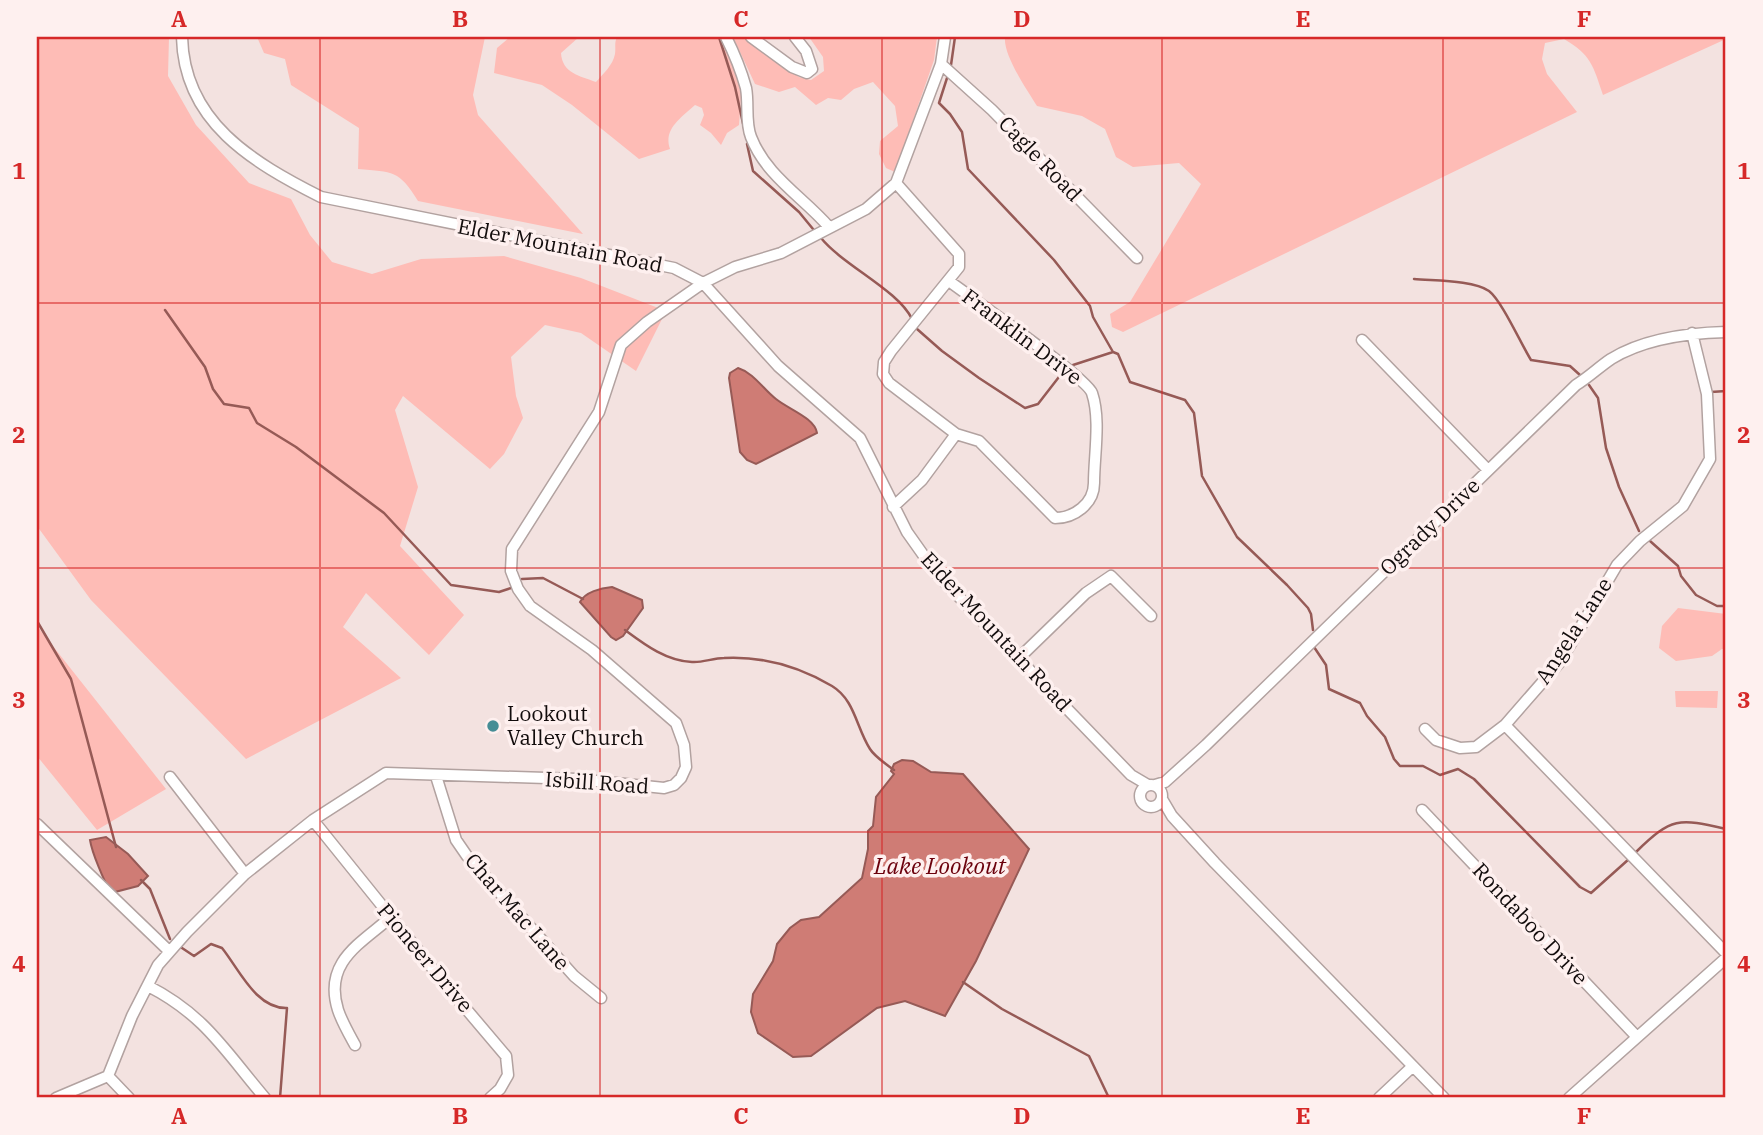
<svg xmlns="http://www.w3.org/2000/svg" width="1763" height="1135" viewBox="0 0 1763 1135" font-family="'IBM Plex Serif',serif">
	<style>
		.green { fill: #febcb6 }
		.water { fill: #cf7c75; stroke: #965a56; stroke-width: 2 }
		.lines { fill: none; stroke-linecap: round; stroke-linejoin: round }
		.stream { stroke: #965a56; stroke-width: 2.5 }
		.minor-casing { stroke: #b2a2a0; stroke-width: 13 }
		.minor { stroke: #fff; stroke-width: 10 }
		.grid { fill: none; stroke: #d62828; stroke-width: 2; stroke-opacity: 0.55 }
		.poi-dot { fill: #468d95; stroke: #fef0ef; stroke-width: 2.5 }
		.labels { text-anchor: middle; stroke-width: 7; stroke-linejoin: round; paint-order: stroke }
		.street-label { font-size: 21px; fill: #120c0c; stroke: #fef0ef }
		.poi-label { font-size: 21px; fill: #120c0c; stroke: #fef0ef; text-anchor: start }
		.water-label { font-size: 23px; font-style: italic; fill: #6b010c; stroke: #fef0ef }
		.neatline { fill: none; stroke: #d62828; stroke-width: 2.5 }
		.grid-label { font-size: 23px; text-anchor: middle; font-weight: bold; fill: #d62828 }
	</style>
	<rect width="100%" height="100%" fill="#f3e2e0"/>
	<!-- green -->
	<path class="green" d="M37 37H169L168 76 196 125 249 183 291 199 310 235 332 262 372 274 421 259 504 256 581 278 666 311 636 371 581 333 545 325 511 357 516 396 523 418 504 454 490 469 403 396 395 410 418 487 400 546 464 615 429 655 366 593 343 627 401 678 246 759 91 600 37 526Z
		M257 37H485L473 95 478 115 583 234 418 201C399 170 393 172 358 169L359 128 291 85 285 59 264 53Z
		M510 37H579L561 53C562 73 580 76 596 82 603 74 613 65 615 54 616 47 614 43 617 37H723L742 84 739 125 727 133 721 145 711 133 700 125 704 115 702 108 695 105C681 118 663 129 670 149L639 159 572 105 542 85 494 73 497 48Z
		M733 37H743L799 77 811 80 824 71 823 57 809 37H937L934 60 895 172 886 168 879 154 880 141 898 126 895 106 873 82 854 89 841 100 828 98 816 105 795 87 779 92 755 84Z
		M1005 37H1726V39L1603 95C1593 65 1591 55 1564 39L1545 43 1542 59 1547 74 1577 112 1123 332 1112 327 1110 314 1130 302 1201 184 1179 163 1133 167 1116 157 1105 129 1082 116 1037 106C1027 90 1003 55 1005 37Z
		M1678 608 1726 614V649H1722L1712 656 1676 661 1659 648 1662 626Z
		M37 626 166 789 97 830 37 756Z
		M1675 691H1718L1717 708 1676 707Z"/>
	<!-- water -->
	<path class="water" d="M738 368C754 373 763 389 776 399 788 409 815 418 817 433L756 464 747 460 740 452 729 378 730 373Z
		M612 587 642 600 643 608 623 636 616 640 611 637 580 602C585 592 601 588 612 587Z
		M902 760 913 761 931 772 963 774 1029 849 976 961 945 1016 905 1001 877 1008 811 1056 793 1057 758 1033 751 1012 753 994 773 961 777 944 790 928 801 920 819 917 862 878 868 849V831L873 826 876 797 894 774 891 771 894 764Z
		M106 837 128 854 148 876 138 886 111 893C104 881 92 853 90 840Z"/>
	<g class="lines">
		<!-- stream -->
		<path class="stream" d="M719 37 735 87 744 128
			M951 65 955 37
			M947 78 939 103 950 114 962 132 968 169 1054 260 1090 306 1093 317 1113 352 1118 354 1130 382 1185 400 1194 413 1202 476 1237 537 1287 585 1308 608 1311 614 1313 630
			M747 144 753 171 799 212 813 229
			M821 238C844 266 898 290 912 319
			M1414 279C1434 281 1473 280 1489 291 1502 301 1521 344 1531 360L1570 366 1580 375
			M165 310 205 367 213 389 224 404 249 408 257 423 296 447 384 513 451 585 499 592 511 588
			M917 329 942 351 979 378 1025 408 1038 404 1062 373
			M1073 365 1113 352
			M1589 385 1598 398 1606 448 1619 487 1639 531
			M1711 392 1726 391
			M1650 541 1678 566 1681 576 1696 595 1717 606H1726
			M522 579 543 578 583 599
			M37 621 71 679 116 847
			M625 630C644 644 666 661 692 662 702 663 713 658 724 658 762 656 798 666 832 686 855 700 856 727 870 749 875 757 886 764 894 770
			M1314 647 1326 665 1329 689 1360 703 1367 716 1385 737 1394 759 1400 766H1423L1440 775 1458 769 1474 779 1580 887 1591 893 1629 859
			M1636 852C1672 817 1678 818 1726 829
			M141 880 150 889 170 939
			M179 946 194 956 211 944 222 948C239 969 256 1009 287 1008L280 1098
			M963 982 1002 1009 1089 1056 1109 1098"/>
		<defs>
			<path id="minor" d="M182 37C184 122 252 162 321 197L674 268 703 283 778 366 860 438 907 532 936 573 1131 775 1148 785
				M726 37C734 53 741 70 746 88 749 104 745 122 751 137 766 176 803 197 829 227
				M751 37 792 67 807 73 812 69 806 51 795 37
				M941 64 992 110 1137 258
				M896 183 959 254V267L891 351 884 362 883 374 889 383 956 434 979 441 1055 518C1074 518 1094 504 1094 483 1094 455 1101 420 1092 393 1087 378 970 297 949 281
				M1362 340 1488 470
				M893 507 922 480 956 434
				M1019 658 1086 593 1111 576 1151 616
				M1505 725 1726 953
				M1425 729 1436 740 1460 748 1476 747 1505 725 1560 662 1617 565 1640 541 1683 506 1710 459 1707 394 1692 333
				M436 776 456 840 467 856 574 976 601 998
				M170 777 245 874
				M1140 796a11 11 0 1 1 22 0a11 11 0 1 1-22 0Z
				M1155 785 1165 782 1206 745 1576 385C1589 377 1599 367 1611 359 1645 338 1688 333 1726 332
				M1162 799 1172 816 1215 863 1444 1098
				M1422 810 1637 1037
				M313 820 450 990 506 1056 508 1075 500 1089 490 1098
				M37 824 169 951
				M148 986C205 1015 225 1051 265 1098
				M355 1045C349 1034 342 1022 338 1010 323 962 360 944 391 917
				M108 1076 129 1098
				M56 1098 108 1076 132 1016 158 965 187 932 245 874 313 820 386 773 577 779 664 788 674 785 681 778 686 767 684 745 676 723 592 650 530 606 518 589 511 571 512 549 599 412 621 345 647 322 703 283 735 267 781 253 866 209 896 183 941 64 945 37
				M1379 1098 1412 1067
				M1569 1098 1726 958"/>
		</defs>
		<!-- minor casing -->
		<use href="#minor" class="minor-casing"/>
		<!-- minor -->
		<use href="#minor" class="minor"/>
	</g>
	<!-- grid -->
	<path class="grid" d="M320 37V1098M600 37V1098M882 37V1098M1162 37V1098M1443 37V1098M37 303H1726M37 568H1726M37 832H1726"/>
	<!-- markers -->
	<circle class="poi-dot" cx="493" cy="726" r="7"/>
	<g class="labels">
		<!-- street labels -->
		<g class="street-label">
			<text transform="translate(1040 159) rotate(46)" y="7">Cagle Road</text>
			<text transform="translate(560 246) rotate(11)" y="7">Elder Mountain Road</text>
			<text transform="translate(1022 337) rotate(37)" y="7">Franklin Drive</text>
			<text transform="translate(1430 527) rotate(-44)" y="7">Ogrady Drive</text>
			<text transform="translate(1574 631) rotate(-57)" y="7">Angela Lane</text>
			<text transform="translate(996 632) rotate(47)" y="7">Elder Mountain Road</text>
			<text transform="translate(597 783) rotate(4)" y="7">Isbill Road</text>
			<text transform="translate(517 912) rotate(49)" y="7">Char Mac Lane</text>
			<text transform="translate(1530 924) rotate(47)" y="7">Rondaboo Drive</text>
			<text transform="translate(425 958) rotate(50)" y="7">Pioneer Drive</text>
		</g>
		<!-- poi labels -->
		<g class="poi-label">
			<text x="507" y="721">Lookout<tspan x="507" dy="24">Valley Church</tspan></text>
		</g>
		<!-- water labels -->
		<g class="water-label">
			<text x="940" y="874">Lake Lookout</text>
		</g>
	</g>
	<!-- border -->
	<rect width="1763" height="1135" fill="none" stroke="#fef0ef" stroke-width="77"/>
	<rect x="38" y="38" width="1686" height="1058" class="neatline"/>
	<g class="grid-label">
		<text x="179" y="27">A</text>
		<text x="460" y="27">B</text>
		<text x="741" y="27">C</text>
		<text x="1022" y="27">D</text>
		<text x="1303" y="27">E</text>
		<text x="1584" y="27">F</text>
		<text x="19" y="179">1</text>
		<text x="1744" y="179">1</text>
		<text x="19" y="443">2</text>
		<text x="1744" y="443">2</text>
		<text x="19" y="708">3</text>
		<text x="1744" y="708">3</text>
		<text x="19" y="972">4</text>
		<text x="1744" y="972">4</text>
		<text x="179" y="1124">A</text>
		<text x="460" y="1124">B</text>
		<text x="741" y="1124">C</text>
		<text x="1022" y="1124">D</text>
		<text x="1303" y="1124">E</text>
		<text x="1584" y="1124">F</text>
	</g>
</svg>
